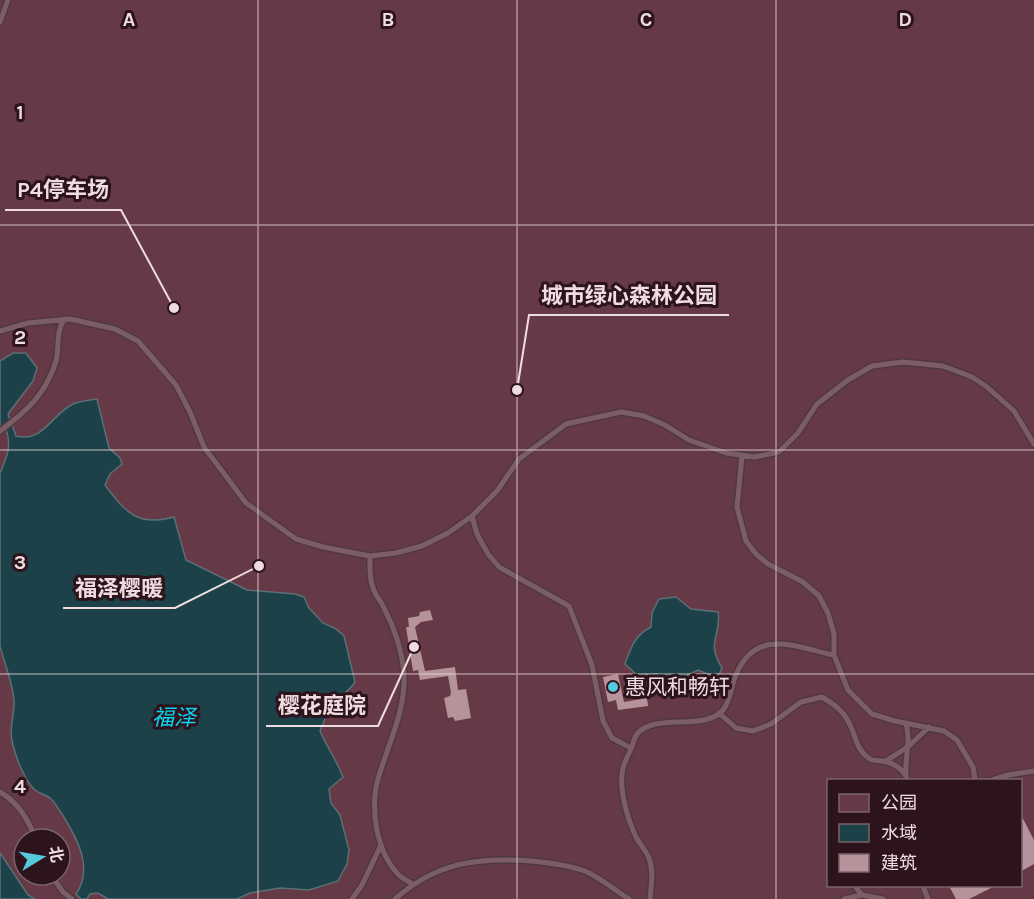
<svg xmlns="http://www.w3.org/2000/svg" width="1034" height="899" viewBox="0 0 1034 899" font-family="Karla,'Noto Sans SC',sans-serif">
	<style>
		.green { fill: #663946; fill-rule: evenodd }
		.water { fill: #1c4148; stroke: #5b7076; stroke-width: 1.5 }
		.building { fill: #b6939b }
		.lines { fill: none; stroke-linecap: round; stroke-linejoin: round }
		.service-casing { stroke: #4f3940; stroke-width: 8 }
		.service { stroke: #7d5d65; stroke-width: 5 }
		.grid { fill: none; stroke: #efdce0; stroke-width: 1.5; stroke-opacity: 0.55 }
		.poi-dot { fill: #55cadf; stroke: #2d131b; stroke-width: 2 }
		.labels { text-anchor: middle; stroke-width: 6; stroke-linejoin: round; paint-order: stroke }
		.poi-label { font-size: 21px; fill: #efdce0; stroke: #2d131b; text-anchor: start }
		.water-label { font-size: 22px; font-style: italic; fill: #06d6f3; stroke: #2d131b }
		.grid-label { font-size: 20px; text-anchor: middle; font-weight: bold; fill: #efdce0; stroke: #2d131b; stroke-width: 6; stroke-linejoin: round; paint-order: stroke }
		.leader { fill: none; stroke: #efdce0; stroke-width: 2 }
		.callout-dot { fill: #efdce0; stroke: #2d131b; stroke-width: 2 }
		.callout-label { font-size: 22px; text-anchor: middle; font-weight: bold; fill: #efdce0; stroke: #2d131b; stroke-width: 6; stroke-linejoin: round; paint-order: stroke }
	</style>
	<rect width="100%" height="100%" fill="#371c24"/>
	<!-- green -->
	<path class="green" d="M0 0H1034V899H0ZM828 780H1020V886H828ZM24 839H60V875H24Z"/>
	<!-- water -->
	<path class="water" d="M13 353H26L37 368 33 381 8 414 16 436C43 443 52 414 73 404 80 401 90 400 97 399L109 448 120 458 122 464 110 474 105 485C126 513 138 527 174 517L186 560 247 590 295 594 304 597 309 608 323 623 336 629 344 636 355 682C350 690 344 693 337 700 329 709 324 720 320 731 327 747 337 761 343 777L329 789 331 803 340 815 349 850 347 864 338 881 309 890 280 888 250 893 237 899H108L98 893 90 894 87 899H81L76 894C94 868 77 838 62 814 58 809 55 802 51 799 47 795 40 794 35 790 25 781 16 758 13 745 8 729 15 715 14 700 12 680 5 665 0 646V473C7 457 12 446 6 429L0 426V361Z
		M676 597 691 609 718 612C722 636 705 640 722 668L719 675 708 674 698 670 679 679 675 697H667L666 683 657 674 637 675 625 664C631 647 635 635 651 627L652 613 659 599Z
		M0 853 28 895 35 899H0Z"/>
	<!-- building -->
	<path class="building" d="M430 610 433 620 421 622 415 627 425 671 455 667 458 690 466 689 471 718 455 721 453 717 448 718 444 698 450 696 451 693 448 676 420 680 418 670 413 671 406 627H409L408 618 419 616 420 612Z
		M618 674 624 702 647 698 648 706 618 710 616 700 608 702 603 677Z
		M1020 813 1034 840V864L1020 872Z
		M949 886H995L969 899H956Z"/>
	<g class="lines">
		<defs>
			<path id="service" d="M0 22 8 0
				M0 331 28 323 70 319 115 329 138 341 176 385 190 412 204 447 246 503 296 539 323 547 370 556 396 553 422 546 448 533 472 516 497 491 519 459 566 424 621 412 644 416 665 425 689 440 726 453 755 457 779 452 798 433 817 404 848 380 872 366 903 362 943 366 972 377 987 387 1014 411 1034 444
				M0 431C27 411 46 394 56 361 60 345 55 336 64 319
				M742 456 737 507 746 541 756 554 768 564 803 582 819 596 828 613 834 634V655L848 690 872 714 895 721 944 731 957 740 973 767 975 780
				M472 516 477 534 488 554 499 567 569 606 592 665 603 721 612 738 631 748
				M370 556C370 567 369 577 373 588 375 595 381 601 384 608 394 627 402 651 404 673 406 711 388 744 378 779 370 808 376 851 398 874 401 878 408 881 413 884
				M719 713 736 728 753 731 771 724 801 702 822 697C835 705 845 712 851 727 856 738 857 751 870 759 873 761 879 760 883 761 894 763 905 770 907 780
				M886 761 909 746 929 727
				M906 774C905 755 911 743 906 723
				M992 780 1008 775 1034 771
				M0 792C19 803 28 820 36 839
				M51 875 63 892 72 899
				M855 886 862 895
				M923 886 928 899
				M352 899 362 885 381 845
				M395 899C437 862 478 857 532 861 549 863 571 865 587 872 599 877 616 891 629 899
				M650 899C651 886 654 871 649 858 646 851 641 845 637 839 628 821 618 788 623 768 625 761 629 753 632 747 633 743 635 737 637 734 656 712 704 732 723 710 731 700 731 686 736 675 756 627 795 647 834 655
				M844 899 862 895 883 899"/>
		</defs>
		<!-- service casing -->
		<use href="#service" class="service-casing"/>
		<!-- service -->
		<use href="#service" class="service"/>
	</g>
	<!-- grid -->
	<path class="grid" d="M258 0V899M517 0V899M776 0V899M0 225H1034M0 450H1034M0 674H1034"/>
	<!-- markers -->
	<circle class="poi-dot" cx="613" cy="687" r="6"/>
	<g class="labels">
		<!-- poi labels -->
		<g class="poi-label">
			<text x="625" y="694">惠风和畅轩</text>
		</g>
		<!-- water labels -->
		<g class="water-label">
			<text x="174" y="725">福泽</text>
		</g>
	</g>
	<g class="grid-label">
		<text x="129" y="26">A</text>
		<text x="388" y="26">B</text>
		<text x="646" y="26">C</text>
		<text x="905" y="26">D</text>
		<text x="20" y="119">1</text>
		<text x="20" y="344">2</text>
		<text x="20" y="569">3</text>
		<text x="20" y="793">4</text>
	</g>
	<!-- callouts -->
	<path class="leader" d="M174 308L121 210H5M517 390L529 315H729M259 566L175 608H63M414 647L378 726H266"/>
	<g class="callout-dot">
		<circle cx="174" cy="308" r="6"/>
		<circle cx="517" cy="390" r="6"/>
		<circle cx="259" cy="566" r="6"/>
		<circle cx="414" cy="647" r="6"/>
	</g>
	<g class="callout-label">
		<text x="63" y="197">P4停车场</text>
		<text x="629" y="303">城市绿心森林公园</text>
		<text x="119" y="596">福泽樱暖</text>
		<text x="322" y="713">樱花庭院</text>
	</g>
	<!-- legend -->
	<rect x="827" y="779" width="195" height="108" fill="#2d131b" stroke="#7b636a" stroke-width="1.5"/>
	<rect x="839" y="794" width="30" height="18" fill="#663946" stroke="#7b636a" stroke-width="1.5"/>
	<text x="881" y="809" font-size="18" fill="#efdce0">公园</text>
	<rect x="839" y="824" width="30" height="18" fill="#1c4148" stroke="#7b636a" stroke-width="1.5"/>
	<text x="881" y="839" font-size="18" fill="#efdce0">水域</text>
	<rect x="839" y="854" width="30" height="18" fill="#b6939b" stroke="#7b636a" stroke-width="1.5"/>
	<text x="881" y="869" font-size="18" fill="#efdce0">建筑</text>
	<!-- north arrow -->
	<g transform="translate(42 857) rotate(79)"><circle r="28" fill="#2d131b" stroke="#7b636a" stroke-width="1.5"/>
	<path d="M0-4.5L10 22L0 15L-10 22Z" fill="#55cadf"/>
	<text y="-9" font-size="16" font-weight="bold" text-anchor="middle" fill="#efdce0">北</text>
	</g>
</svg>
